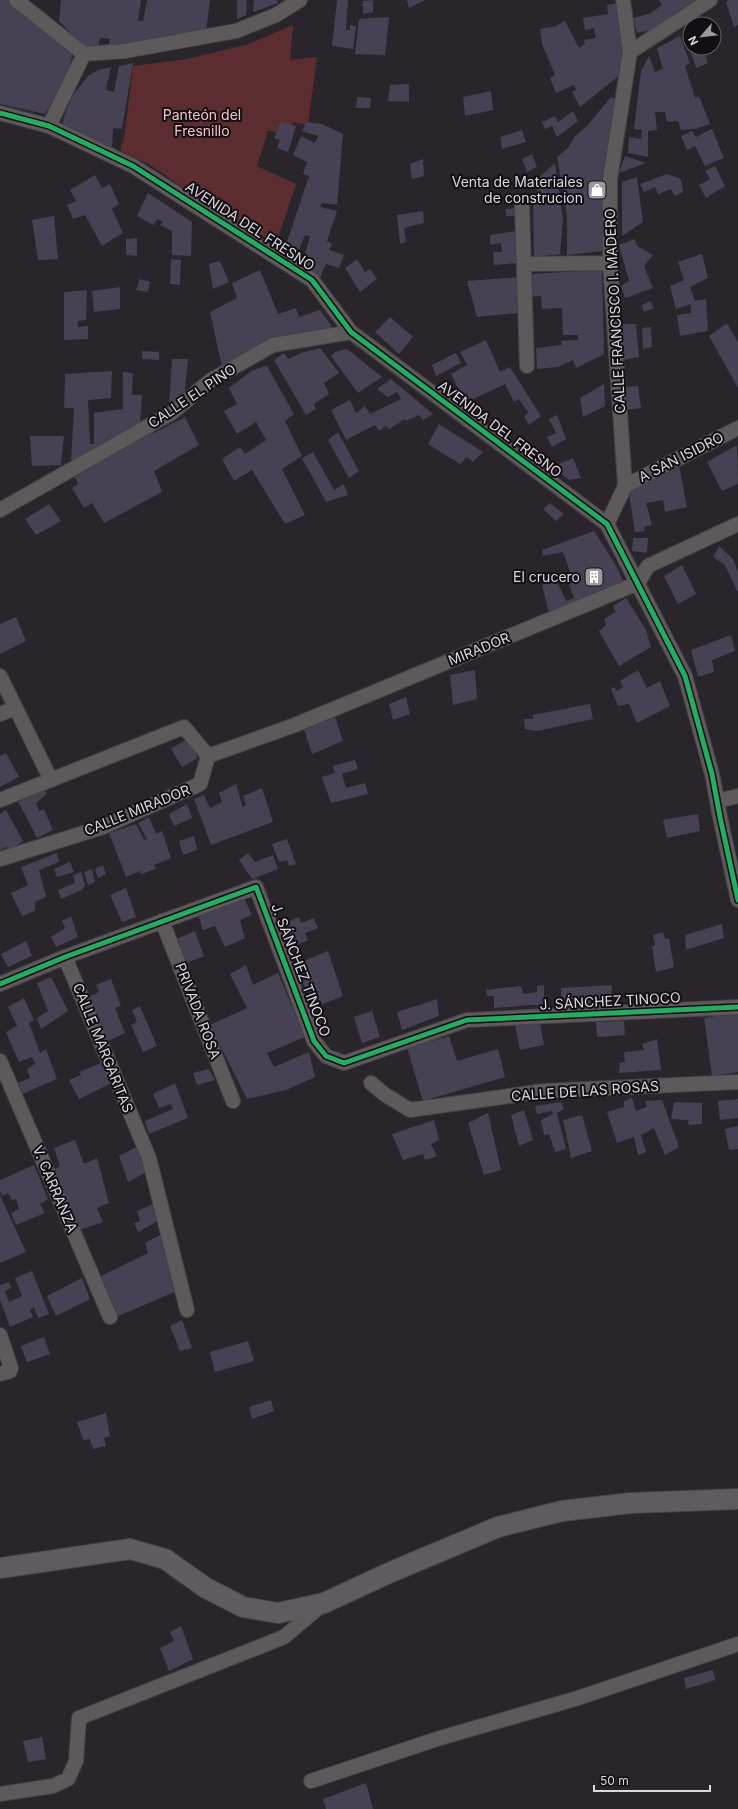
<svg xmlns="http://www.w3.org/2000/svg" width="738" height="1809" viewBox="0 0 738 1809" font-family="Inter,sans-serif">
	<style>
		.green { fill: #5c2d2f }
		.building { fill: #464153 }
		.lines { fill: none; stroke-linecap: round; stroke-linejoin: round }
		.minor-casing { stroke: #464247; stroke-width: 16 }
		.secondary-casing { stroke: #464247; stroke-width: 22 }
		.minor { stroke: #5c5a5b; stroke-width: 14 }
		.secondary { stroke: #605b5e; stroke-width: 20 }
		.cycleway-casing { stroke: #120e13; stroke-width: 8 }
		.cycleway { stroke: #26ab63; stroke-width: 5 }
		.labels { text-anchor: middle; stroke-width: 4; stroke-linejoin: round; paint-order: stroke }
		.park-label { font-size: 14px; fill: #f9c3c2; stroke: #120e13 }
		.poi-label { font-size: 14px; fill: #ddd7de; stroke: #120e13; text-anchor: end }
		.street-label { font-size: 14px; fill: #ddd7de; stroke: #120e13 }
	</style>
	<rect width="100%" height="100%" fill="#2a252b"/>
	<!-- green -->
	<path class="green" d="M293 25 290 60 317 57 308 125 293 122 292 134 268 131 257 166 296 184 276 244 209 206 152 166 121 151V146L124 139 133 66 187 59 249 44Z"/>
	<!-- building -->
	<path class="building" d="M0 0H7L73 52 66 80 45 114 0 104Z
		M61 0H141L138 21H143L147 0H210L206 33 108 46 110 39 100 38 98 48 83 47 59 21Z
		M237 0H247L246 15 237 19Z
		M254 0H277L278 3 253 12Z
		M337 0H348L346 30H350V25L356 26 353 49 332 46Z
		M373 0V12L363 14V1Z
		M407 0H425L409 8Z
		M659 0H697L654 29 637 33 633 18 649 14 662 5Z
		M729 0H738V25L734 27 726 2Z
		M618 3 626 70 580 107 572 92 576 90 574 85 556 93 550 78 555 75 542 44 540 29 556 26 565 21 579 48 585 44 584 40 596 38 594 28 585 30 583 18 608 14 607 5Z
		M389 17 385 55 355 54 359 19Z
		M690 25V48H703L708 63 696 68 683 29Z
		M680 36 690 63 685 66 695 98 699 96 710 124 695 129 681 130 678 121 667 122 665 112H655L657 130 648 131V157L628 153 629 137 641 139 642 130 634 129 641 71 649 56 655 72 663 69 657 48Z
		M133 63 122 129 113 128 112 148 62 128 64 116 73 95 88 76 98 70 111 67 106 90 114 92 119 66Z
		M409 84V102L388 101 390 85Z
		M491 91 493 110 465 116 463 97Z
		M357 97 371 98 370 108H356Z
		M611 97 620 100 604 179 602 251 567 255V216L557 157 568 148 575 136 587 126Z
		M573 111 578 121 557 137 552 126 545 129 542 122 555 116 558 122Z
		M280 122 296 126 288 152 277 148 280 140 274 138Z
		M306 122 322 124 343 134 337 205 322 203 320 207 337 211 327 241 332 244 329 250 344 255 339 268 326 264 319 280 300 271 310 236 305 235 294 262 282 257 309 176 303 174 307 162 293 155 301 136 315 143 318 136 302 131Z
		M712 129 724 158 705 166 695 146 687 150 681 136 692 131 696 137Z
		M522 130 526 142 502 149 500 137Z
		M532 154 537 167 527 172 522 159Z
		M625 156 646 163 619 173Z
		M423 159 424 176 412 179 410 164Z
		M555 163 563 220 560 254 534 257 533 195 540 187 535 181Z
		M715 166 725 186 706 198 699 185 710 179 705 171Z
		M667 174 681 179 683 192 675 196 671 189 658 194 655 187 644 192 640 184Z
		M95 175 102 188 110 184 119 204 112 209 123 233 102 246 85 215 73 219 67 205 76 201 70 190Z
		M637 177 643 222 622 236V182Z
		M148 193 192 222 191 256 172 255V231L160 225 163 222 158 219 153 225 137 216Z
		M518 208V216H506V209Z
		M423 211 424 223 404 228 406 242 400 244 397 215Z
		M54 216 58 259 38 260 32 220Z
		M517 231 518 263 494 265 493 252H502L501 243 490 245V235Z
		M137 238V256L126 255V239Z
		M635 239 637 246 653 255 644 266 653 288 625 298 621 286 629 281 619 245Z
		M702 254 708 278 690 287 695 301 706 299 708 331 680 336 677 315 691 313V304L676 309 670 286 684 280 678 262Z
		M171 259 181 260 180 285 170 284Z
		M357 259 365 272 370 269 377 279 360 292 345 268Z
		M220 261 229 282 213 289 209 264Z
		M260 270 278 314 296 308 299 317 320 310 333 328 308 333 222 367 210 312 237 298 232 283Z
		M602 270 604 354 576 368 573 360 558 367 537 369 536 348 562 345 561 341 578 340V335H563L562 308 542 309 541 296 528 297V274Z
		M520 277 519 313 477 317 467 281Z
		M140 279 150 282 148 292 136 290Z
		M120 287V309L94 312 92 291Z
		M87 290 86 320 78 321V327L88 326V339L64 340V292Z
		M650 301 654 308 644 312 642 305Z
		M390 317 413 337 399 354 375 332Z
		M727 323 738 342V388L709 336Z
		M623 324H636L639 357 623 360Z
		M651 327 652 347 643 349 642 328Z
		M486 340 500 372 510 367 541 416 529 425 524 417 528 412 519 399 514 402 505 384 465 403 451 374 467 365 460 352Z
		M320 348 339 373 324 383 329 394 314 404 316 409 306 415 274 360 284 353 288 359 301 353Z
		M346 349 351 352 382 377 358 393 331 356 335 352Z
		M142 351 159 352V360L142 359Z
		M456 353 461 363 436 376 432 365Z
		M172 359H188L184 400 169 407Z
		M267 366 294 414 285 421 302 456 282 469 305 515 285 524 252 470 234 481 222 459 240 447 245 454 266 440 256 422 237 434 224 411 237 404 229 388 253 370Z
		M112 371 111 398 88 400 90 444H94V413L123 409V372L133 373 132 395H142L140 423 82 459 71 460 74 408H64L65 374Z
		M391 379 433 414 423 420 419 415 406 421 405 419 389 429 386 426 379 431 375 425 346 440 331 410 350 400 356 413 365 406 370 414 401 399 397 392 388 397 377 389Z
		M604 384 605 406 583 417 580 398Z
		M638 386 641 408 626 410 624 387Z
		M557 415 566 439 552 447 547 437 556 433 549 419Z
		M185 417 199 445 154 471 162 492 104 523 92 503 84 508 72 488 78 484 75 477 151 429 154 433Z
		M439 424 483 452 473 462 467 457 460 464 428 444Z
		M338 432 359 471 349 478 328 440Z
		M30 436H64L61 465 32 466Z
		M737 445 738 484 722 491 707 462Z
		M313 452 334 490 344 484 348 495 326 502 302 458Z
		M573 458 581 478 569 480 552 467Z
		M679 465 687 507 665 512 663 500 646 503 652 525 644 527 645 531 635 532 628 488Z
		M550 503 564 514 556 521 543 509Z
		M49 504 61 521 36 535 25 519Z
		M594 531 614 562 623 581 550 617 542 585 557 581 566 601 574 598 565 573 570 572 563 552 543 556 542 550Z
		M633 538H648L647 553 632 551Z
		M719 546 733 559 738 572V590L737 591 725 565 713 557Z
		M682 565 696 594 678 604 664 576Z
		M626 598 646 630 651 647 619 666 599 631 606 625 604 619 616 612 613 606Z
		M16 617 26 641 0 654V624Z
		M731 635 735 651 712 660 714 672 698 677 691 650Z
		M475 670 477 699 453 705 450 675Z
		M638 670 647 688 660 681 670 706 637 723 629 704 618 706 611 689 614 687 617 691 623 687 620 681Z
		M406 697 410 714 393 720 389 704Z
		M590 704 593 719 537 731 525 729 524 719H533V715Z
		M335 717 343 741 312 754 304 729Z
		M187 739 198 758 182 767 171 749Z
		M6 753 19 777 0 787V756Z
		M355 760 358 769 342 774 346 788 365 783 368 794 331 803 322 777 335 773 333 766Z
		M236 784 243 807 246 805 243 796 262 788 273 822 211 845 194 799 204 795 210 808 222 802 219 793Z
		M42 787 47 794 36 803 39 811 44 809 53 830 37 838 18 801Z
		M187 804 192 818 174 826 169 814Z
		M6 810 23 841 9 851 6 847 0 850V814Z
		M698 814 700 831 667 838 663 820Z
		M149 817 156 834 162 831 171 858 154 865 156 869 141 874 140 871 126 877 109 833 136 824 144 840 147 839 138 823Z
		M194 836 197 850 183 855 179 841Z
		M287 839 296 864 289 866 287 860 279 862 272 844Z
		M57 853 59 862 39 870 46 897 35 902V911L22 916 11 893 28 885 21 867Z
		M248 853 255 862 273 855 278 869 252 879 239 860Z
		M70 862 74 872 57 877 54 869Z
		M103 865 106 874 98 878 95 869Z
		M92 869 95 882 88 885 84 872Z
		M81 872 85 885 82 890 61 899 58 890 75 883 73 875Z
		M126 888 136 917 122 922 110 895Z
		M242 893 252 915 240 920 245 938 225 947 215 926 203 930 197 911Z
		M71 916 78 937 56 947 51 937 65 928 62 921Z
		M299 917 301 923 314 918 318 928 305 933 308 940 287 950 277 926Z
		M722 924 724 938 686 950 685 935Z
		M195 931 204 956 184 964 174 940Z
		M663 932 665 939 669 938 674 967 656 972 652 946 655 945 653 935Z
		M26 941 32 956 8 967 1 954Z
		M328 951 343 996 315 1007 294 965Z
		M246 965 253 985 278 973 305 1037 267 1053 274 1067 309 1052 315 1077 286 1090 247 1099 210 1025 247 1008 230 974Z
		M51 977 68 1011 41 1029 37 1018 48 1011 37 983Z
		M111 979 121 1006 115 1008 125 1033 108 1041 87 998 99 992 96 985Z
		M544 985V1006L532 1005 494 1008V996H487L486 990 521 986 523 994 537 992V986Z
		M612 985 611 1007 562 1006 561 988Z
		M24 998 34 1020 29 1023 40 1053 46 1049 57 1079 22 1094 16 1084 30 1078 27 1069 35 1064 32 1057 19 1062 6 1032 17 1026 8 1007Z
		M437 999 439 1016 402 1030 397 1012Z
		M140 1006 157 1046 143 1052 131 1025 137 1022 132 1010Z
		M372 1011 380 1037 362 1043 354 1017Z
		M738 1012V1072L712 1076 704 1018Z
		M539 1020 544 1045 520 1050 515 1025Z
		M624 1021 625 1035 597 1037 596 1022Z
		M449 1036 457 1061 498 1049 505 1077 423 1101 407 1048Z
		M657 1039 661 1070 619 1073 620 1063 625 1062 624 1052 644 1050 642 1044Z
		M101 1063 110 1084 79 1099 69 1080 81 1075 79 1072Z
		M209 1069 215 1080 197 1085 193 1073Z
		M175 1083 188 1118 149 1134 145 1121 173 1109 171 1104 159 1108 153 1094Z
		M632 1098 636 1111 647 1107 645 1101 662 1100 679 1147 665 1155 654 1128 641 1135 646 1152 638 1155 634 1137 617 1143 607 1112 624 1107V1101Z
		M738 1099V1118L720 1120 718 1101Z
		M561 1102 564 1109 557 1113 566 1149 555 1152 549 1134 544 1135 541 1120 553 1114 552 1111 537 1114 535 1106Z
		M674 1102 702 1103V1124L689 1125 688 1120 671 1119Z
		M524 1110 533 1140 519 1146 511 1115Z
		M488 1113 501 1170 484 1175 468 1123Z
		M582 1115 592 1151 571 1158 563 1120Z
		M434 1120 439 1140 431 1144 437 1156 425 1160 423 1154 403 1160 392 1134Z
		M738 1126V1149L729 1150 725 1129Z
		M75 1140 84 1164 97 1158 109 1203 97 1208 103 1222 77 1231 53 1170 60 1166 54 1148Z
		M140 1145 147 1172 128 1182 119 1156Z
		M34 1165 48 1199 40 1204 45 1213 16 1225 11 1213 19 1209 16 1199 12 1200 8 1193 2 1196 0 1190V1180Z
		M0 1195 26 1252 0 1263Z
		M153 1204 158 1221 138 1232 134 1223 140 1221 137 1211Z
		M161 1234 179 1290 116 1317 99 1277 148 1253 145 1243Z
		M32 1271 49 1314 38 1318 34 1307 30 1310 33 1317 10 1327 0 1300V1285L9 1282 11 1288 5 1291 9 1302 22 1296 15 1278Z
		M82 1278 90 1299 56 1316 47 1296Z
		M182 1320 192 1348 180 1351 170 1326Z
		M44 1337 50 1354 27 1362 21 1346Z
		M248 1341 254 1361 215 1372 210 1352Z
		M271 1400 274 1411 252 1419 249 1407Z
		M106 1413 110 1436 104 1438 106 1446 93 1449 90 1439 83 1440 77 1422Z
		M181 1626 193 1659 169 1671 160 1648 174 1641 170 1632Z
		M713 1670 715 1680 686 1689 684 1678Z
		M42 1737 46 1759 28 1762 23 1741Z
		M366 1783 373 1809H326L323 1799Z"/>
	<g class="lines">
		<defs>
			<path id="minor" d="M16 0 84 54 125 51 236 31 276 15 300 0
				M630 52 710 0
				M0 113 49 126 133 166 312 280 351 332 607 524 685 676 712 774 720 817 738 900
				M49 126 84 54
				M522 206 527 366
				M525 264 610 263
				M625 486 738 428
				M0 510 173 412 211 380 273 345 351 332
				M607 524 625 486 610 263V179L630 52 623 0
				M0 676 51 780
				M0 714 15 708
				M208 756 295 725 638 583 648 566 738 524
				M0 800 184 727 208 756
				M717 801 738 796
				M0 859 103 827 200 784 208 756
				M162 921 233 1101
				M65 957 149 1158 187 1310
				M0 984 65 957 256 887 314 1041 326 1056 344 1063 467 1020 738 1007
				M0 1061 110 1317
				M371 1083 384 1094 410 1110 544 1091 738 1082
				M0 1335 11 1368 10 1371 0 1374
				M311 1781 437 1739 578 1698 738 1644
				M0 1794 53 1786 68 1779 76 1761 79 1718 284 1637 322 1605"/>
			<path id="secondary" d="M0 1568 130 1549 165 1559 206 1588 243 1607 278 1613 324 1603 391 1572 498 1527 562 1511 631 1503 738 1499"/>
		</defs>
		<!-- minor casing -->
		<use href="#minor" class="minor-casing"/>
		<!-- secondary casing -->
		<use href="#secondary" class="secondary-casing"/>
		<!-- minor -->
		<use href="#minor" class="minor"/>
		<!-- secondary -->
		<use href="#secondary" class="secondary"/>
		<defs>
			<path id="cycleway" d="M0 113 49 126 133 166 312 280 351 332 607 524 685 676 712 774 720 817 738 900
				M0 984 65 957 256 887 314 1041 326 1056 344 1063 467 1020 738 1007"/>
		</defs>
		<!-- cycleway casing -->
		<use href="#cycleway" class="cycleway-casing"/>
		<!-- cycleway -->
		<use href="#cycleway" class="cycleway"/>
	</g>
	<!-- icons -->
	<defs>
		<symbol id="shop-square" viewBox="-11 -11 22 22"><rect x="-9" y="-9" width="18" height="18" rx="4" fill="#9e999f" stroke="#120e13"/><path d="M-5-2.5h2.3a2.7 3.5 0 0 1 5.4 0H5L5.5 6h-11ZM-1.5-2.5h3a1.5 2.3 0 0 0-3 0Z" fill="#fff"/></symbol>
		<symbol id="building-square" viewBox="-11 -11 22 22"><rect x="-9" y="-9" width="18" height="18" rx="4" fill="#9e999f" stroke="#120e13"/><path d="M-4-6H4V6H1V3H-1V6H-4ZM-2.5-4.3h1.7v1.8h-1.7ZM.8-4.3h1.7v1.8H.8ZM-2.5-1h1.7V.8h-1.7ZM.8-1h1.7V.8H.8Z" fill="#fff"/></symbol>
	</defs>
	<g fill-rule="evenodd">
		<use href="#shop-square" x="586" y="179" width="22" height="22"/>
		<use href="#building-square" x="583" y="566" width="22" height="22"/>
	</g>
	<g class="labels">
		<!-- park labels -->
		<g class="park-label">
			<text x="202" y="120">Panteón del<tspan x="202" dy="16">Fresnillo</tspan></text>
		</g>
		<!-- poi labels -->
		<g class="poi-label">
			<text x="583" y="187">Venta de Materiales<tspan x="583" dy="16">de construcion</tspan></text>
			<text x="580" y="582">El crucero</text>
		</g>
		<!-- street labels -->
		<g class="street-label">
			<text transform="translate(250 226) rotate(33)" y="5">AVENIDA DEL FRESNO</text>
			<text transform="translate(615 311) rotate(-93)" y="5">CALLE FRANCISCO I. MADERO</text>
			<text transform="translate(192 396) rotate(-34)" y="5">CALLE EL PINO</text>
			<text transform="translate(500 429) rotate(37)" y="5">AVENIDA DEL FRESNO</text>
			<text transform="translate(681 457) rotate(-27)" y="5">A SAN ISIDRO</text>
			<text transform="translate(479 649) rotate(-22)" y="5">MIRADOR</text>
			<text transform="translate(137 810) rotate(-22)" y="5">CALLE MIRADOR</text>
			<text transform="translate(301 970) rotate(69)" y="5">J. SÁNCHEZ TINOCO</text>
			<text transform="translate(610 1001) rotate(-3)" y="5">J. SÁNCHEZ TINOCO</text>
			<text transform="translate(198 1011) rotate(69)" y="5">PRIVADA ROSA</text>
			<text transform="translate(103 1048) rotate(68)" y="5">CALLE MARGARITAS</text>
			<text transform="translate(585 1091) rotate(-4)" y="5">CALLE DE LAS ROSAS</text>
			<text transform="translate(55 1189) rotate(67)" y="5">V. CARRANZA</text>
		</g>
	</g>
	<!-- north arrow -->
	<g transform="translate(702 36) rotate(242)"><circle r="19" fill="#120e13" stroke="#635e64"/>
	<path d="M0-3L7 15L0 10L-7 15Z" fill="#9e999f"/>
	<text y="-6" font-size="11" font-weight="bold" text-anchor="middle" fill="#ddd7de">N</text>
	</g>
	<!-- scale -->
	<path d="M594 1785v6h116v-6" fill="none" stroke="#ddd7de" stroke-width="2"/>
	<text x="600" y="1785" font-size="12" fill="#ddd7de" stroke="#120e13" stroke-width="3" paint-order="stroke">50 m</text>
</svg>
